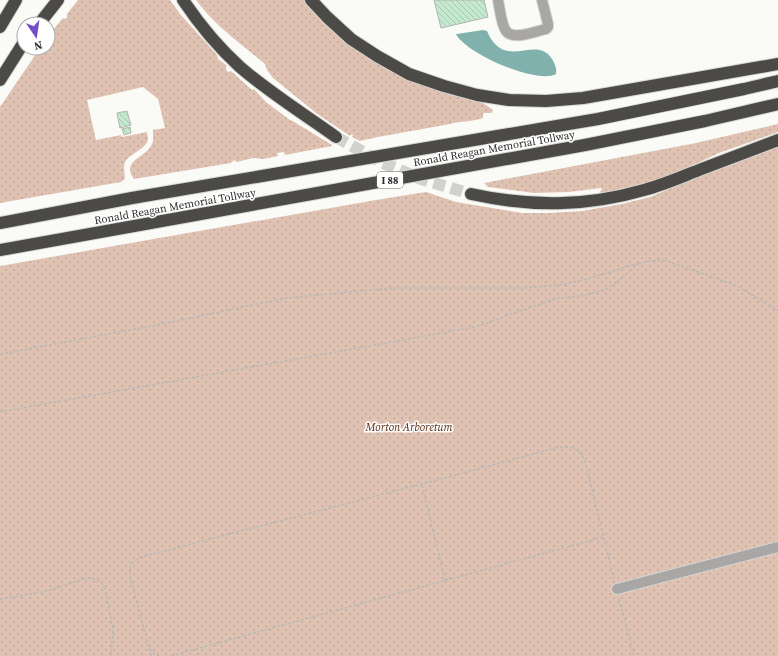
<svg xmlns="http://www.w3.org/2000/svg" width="778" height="656" viewBox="0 0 778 656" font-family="'Source Serif 4',serif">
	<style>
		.grass { fill: url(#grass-dots) }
		.water { fill: #81b1ac }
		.building { fill: url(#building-back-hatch); stroke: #b0b4b1 }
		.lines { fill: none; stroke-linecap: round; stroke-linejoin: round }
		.highway-tunnel { stroke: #d1d2ce; stroke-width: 12; stroke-dasharray: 12 6; stroke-linecap: butt }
		.minor-casing { stroke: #d5d6d2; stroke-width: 12 }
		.highway-casing { stroke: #d5d6d2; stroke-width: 14 }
		.path { stroke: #b8b9b6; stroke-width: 1.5; stroke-dasharray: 3 2; stroke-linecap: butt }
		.minor { stroke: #a8a7a5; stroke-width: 10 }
		.highway { stroke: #4c4a47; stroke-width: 12 }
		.labels { text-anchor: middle; stroke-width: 3; stroke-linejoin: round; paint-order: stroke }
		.shield { fill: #fff; stroke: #6b6b6b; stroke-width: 1 }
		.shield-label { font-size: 10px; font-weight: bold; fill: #2c2c2b }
		.street-label { font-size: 11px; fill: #2c2c2b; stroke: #fff }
		.park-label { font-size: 11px; font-style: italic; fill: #562608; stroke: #fff }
	</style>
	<defs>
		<pattern id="grass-dots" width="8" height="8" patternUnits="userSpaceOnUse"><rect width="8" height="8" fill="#e0c2b3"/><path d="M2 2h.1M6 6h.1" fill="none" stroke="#c0a79a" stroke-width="1.8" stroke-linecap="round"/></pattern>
		<pattern id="building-back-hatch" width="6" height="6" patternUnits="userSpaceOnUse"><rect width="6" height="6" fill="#c5e9cf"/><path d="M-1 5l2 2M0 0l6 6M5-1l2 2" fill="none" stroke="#a9c8b2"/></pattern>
	</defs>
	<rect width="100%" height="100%" fill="#fafbf7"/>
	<!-- grass -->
	<path class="grass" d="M78 0H170L181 15 217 55 218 59 226 65V69L228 72 231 71 252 90 254 89 266 102 290 120H291L332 145V146L285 155 284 152 277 153 278 156 263 159 253 158 237 162 234 160 231 163 134 179C121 161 144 158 151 146 154 142 153 136 153 130L165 128 158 99 143 87 87 100 96 140 121 135 122 137 147 132C147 134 148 136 148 139 147 149 129 154 125 162 123 167 125 174 125 179L121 182 0 203V107L40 48H48V36L63 18 66 19 67 17V14Z
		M196 0H304L349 42 483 103 492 109 493 111 491 113H483V118C472 122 460 121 450 124L378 137 360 141 352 137 353 135 351 134 350 136 316 113 273 78 267 70 265 64C241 44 214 25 196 0Z
		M778 124V132L719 153 678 172 644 185 602 196 600 191 602 190 601 188 569 192 534 193 488 187 484 183 696 143Z
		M778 146V656H0V266L376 200 426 192 456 202 522 213H549L582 211 622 204 650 197 702 175Z"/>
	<!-- water -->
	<path class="water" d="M483 30 487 31C505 73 536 33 552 59 555 64 557 69 556 74 537 85 465 53 456 34H457Z"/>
	<!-- building -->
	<path class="building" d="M434 0H484L488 17 441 28Z
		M127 111 131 125 120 128 117 113Z
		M130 127 131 133 124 135 122 129Z"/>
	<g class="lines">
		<!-- highway-tunnel -->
		<path class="highway-tunnel" d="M336 137 383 163 421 179 471 194"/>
		<defs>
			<path id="minor" d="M498 0C500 9 501 24 506 31 513 41 537 31 546 29L548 27V24L542 0
				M617 589 778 547"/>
			<path id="highway" d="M183 0C199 24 218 47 240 67 270 93 304 114 336 137
				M311 0 327 17 351 39 377 56 409 74 444 86 477 95 509 100 546 101 583 98 778 64
				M39 24 58 0
				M0 27 16 0
				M0 80 24 42
				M471 194C531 207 585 207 644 190 663 185 681 177 699 170 725 160 751 150 778 140
				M0 223 132 198 598 119 744 89 778 81
				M0 250 585 145 705 121 778 104"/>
		</defs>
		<!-- minor casing -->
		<use href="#minor" class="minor-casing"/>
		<!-- highway casing -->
		<use href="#highway" class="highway-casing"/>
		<!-- path -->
		<path class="path" d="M638 264 650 261 663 260 735 285 778 310
			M0 354 152 326 286 298 393 288H526L566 284 591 278 629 266 638 264 617 282 605 290 586 295 554 299 475 327 0 412
			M422 485 445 580
			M0 599 47 591 87 578H92L97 580 102 583 105 589 113 629 111 656
			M619 599 634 656
			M150 649 155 655 159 656
			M151 656 130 576C129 565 131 562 141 557L422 484 559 447C573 447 579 448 585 461L614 580
			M171 656 603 537"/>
		<!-- minor -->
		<use href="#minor" class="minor"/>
		<!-- highway -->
		<use href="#highway" class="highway"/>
	</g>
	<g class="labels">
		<!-- shield labels -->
		<rect class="shield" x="377" y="172" width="26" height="16" rx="3"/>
		<g class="shield-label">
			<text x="390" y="184">I 88</text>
		</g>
		<!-- street labels -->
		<g class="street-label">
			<text transform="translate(494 148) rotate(-10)" y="4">Ronald Reagan Memorial Tollway</text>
			<text transform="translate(175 206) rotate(-10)" y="4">Ronald Reagan Memorial Tollway</text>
		</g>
		<!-- park labels -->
		<g class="park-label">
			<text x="409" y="431">Morton Arboretum</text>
		</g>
	</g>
	<!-- north arrow -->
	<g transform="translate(36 36) rotate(167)"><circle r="19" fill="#ffffff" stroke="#ababaa"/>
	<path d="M0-3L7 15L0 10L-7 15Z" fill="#724dc6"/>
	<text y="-6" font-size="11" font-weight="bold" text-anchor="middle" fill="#2c2c2b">N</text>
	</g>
</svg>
